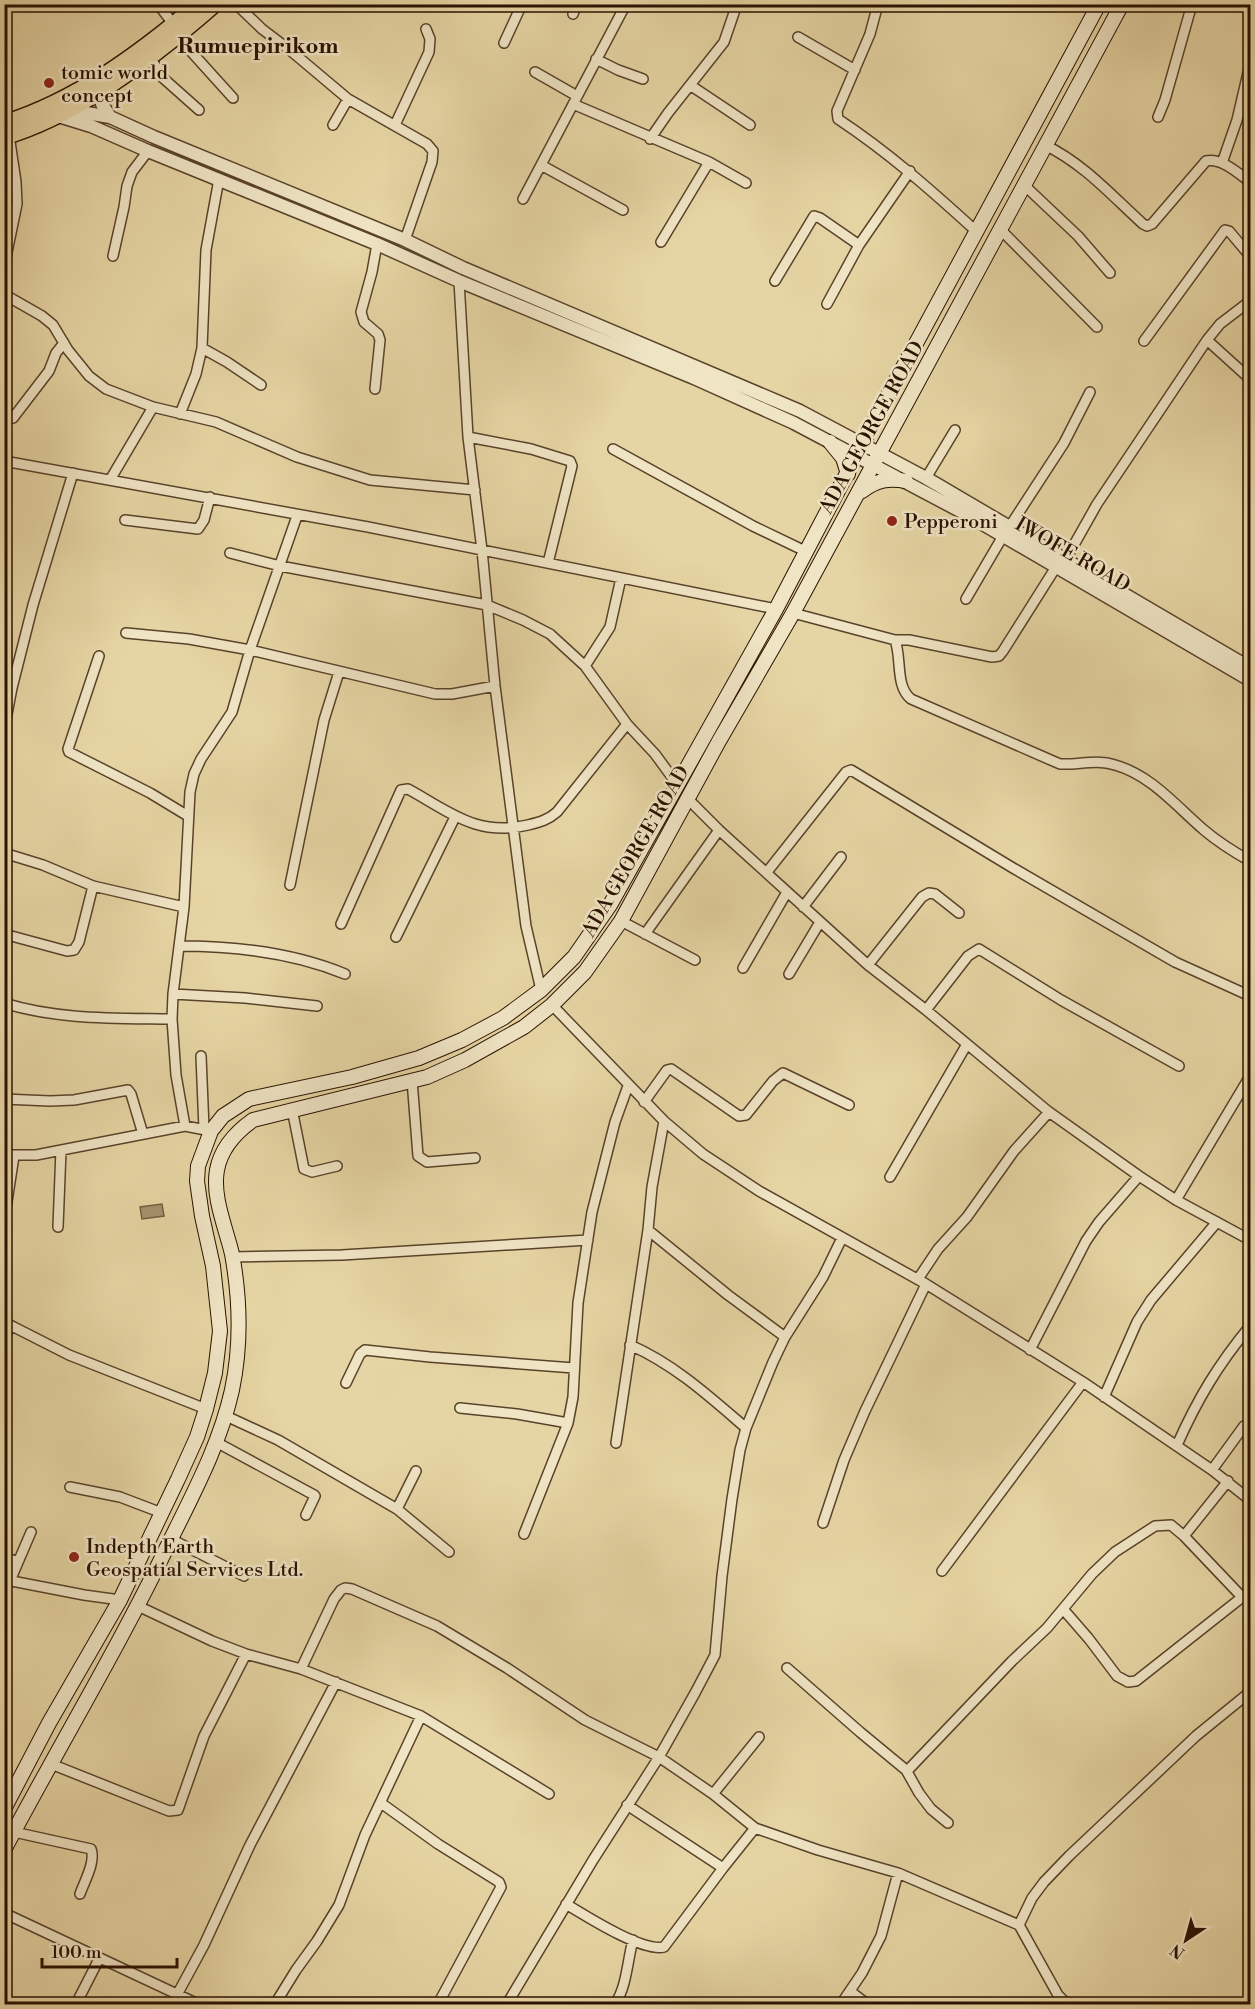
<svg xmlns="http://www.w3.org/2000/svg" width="1255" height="2009" viewBox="0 0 1255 2009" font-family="'Libre Bodoni',serif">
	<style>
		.water { fill: #a6926d; stroke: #745e42; stroke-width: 1.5 }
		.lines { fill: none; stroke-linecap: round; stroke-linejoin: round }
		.minor-casing { stroke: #59422a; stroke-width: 12 }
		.tertiary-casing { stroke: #59422a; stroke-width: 15 }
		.secondary-casing { stroke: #2a1101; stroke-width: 16 }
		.primary-casing { stroke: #2a1101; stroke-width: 18 }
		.minor { stroke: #efe4c4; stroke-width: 9 }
		.tertiary { stroke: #efe4c4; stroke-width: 12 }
		.secondary { stroke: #efe4c4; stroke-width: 14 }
		.primary { stroke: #e6d5a4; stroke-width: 15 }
		.poi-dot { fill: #8f2418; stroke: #efe4c4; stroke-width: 2 }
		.labels { text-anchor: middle; stroke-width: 5; stroke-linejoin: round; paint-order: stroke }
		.poi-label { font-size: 20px; fill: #2a1101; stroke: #efe4c4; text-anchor: start }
		.street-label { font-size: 20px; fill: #2a1101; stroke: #efe4c4 }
		.quarter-label { font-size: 22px; font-weight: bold; fill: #2a1101; stroke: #efe4c4 }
	</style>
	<rect width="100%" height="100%" fill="#e6d5a4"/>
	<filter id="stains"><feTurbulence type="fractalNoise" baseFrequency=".00333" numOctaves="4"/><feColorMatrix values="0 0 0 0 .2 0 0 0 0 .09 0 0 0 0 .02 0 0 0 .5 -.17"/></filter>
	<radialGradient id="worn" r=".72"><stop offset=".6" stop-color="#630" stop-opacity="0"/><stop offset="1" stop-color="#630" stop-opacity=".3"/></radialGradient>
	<!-- water -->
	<path class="water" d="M162 1204 164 1216 142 1219 140 1207Z"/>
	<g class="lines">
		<defs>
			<path id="minor" d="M158 4 174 25
				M236 4 262 29 291 51 348 99 427 144 433 151 432 162 405 240
				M878 4 870 34 837 111 838 119C888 152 932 191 977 232
				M573 14 577 4
				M177 36 233 98
				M798 37 855 70
				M504 43 522 4
				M149 56 163 78 199 110
				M596 59 618 70 643 79
				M535 72 577 96
				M690 85 750 125
				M573 104 709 162 746 183
				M1158 117 1165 100 1192 4
				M333 125 348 99
				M395 125 429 52 430 39 426 29
				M650 139 668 113 724 42 737 4
				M1045 145C1084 164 1111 195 1143 224L1147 226 1152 224 1206 161C1222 158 1238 173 1250 182
				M1222 163 1237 120 1250 64
				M541 165 623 210
				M1023 184 1078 236 1110 273
				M523 199 626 4
				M1000 229 1097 327
				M661 242 709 162
				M113 256 124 207 127 186 132 172 148 151
				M4 267 17 204 16 182 9 135
				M459 281 468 437 482 550 495 686 526 926 541 990
				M775 281 814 216 820 218 859 245
				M4 292 7 296 42 316 53 325 68 350 89 376 106 389 153 407 216 422 297 457 370 480 475 490
				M827 304 859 245 910 171
				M1207 340 1250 379
				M1144 341 1225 230 1229 231 1250 256
				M202 348 227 362 261 385
				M375 389 380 340 378 334 364 322 361 312 372 272 377 244
				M180 414 196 374 202 348 206 250 219 179
				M13 418 49 371 56 353 64 343
				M468 437 531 449 570 461 572 466 548 563
				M613 449 753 526 805 551
				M4 461 368 527 776 609
				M926 478 955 430
				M110 480 153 407
				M125 520 198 529 204 520 210 497
				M1010 526 1064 443 1090 392
				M230 553 280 566 487 605 523 620 550 634 585 666 627 724 655 754 677 784
				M1066 559 1097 504 1207 340 1220 324 1250 301
				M966 599 1003 536
				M793 613 895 640H909L992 657 999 656 1003 651 1056 567
				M126 633 189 639 250 650 435 694H452L495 686
				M895 640C902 659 895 686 911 699L1060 764C1078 765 1097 759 1115 765 1151 775 1177 807 1204 830 1218 842 1234 852 1250 861
				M99 656 68 749 69 752 150 793 188 816
				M585 666 610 627 621 578
				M4 730 12 688 33 605 73 473
				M687 798 719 830 868 965 926 1010 1049 1112 1139 1176 1176 1200 1250 1240
				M4 853 43 865 93 886 184 907
				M767 872 846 772 851 770 1013 868 1175 962 1250 996
				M290 885 324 720 339 672
				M803 907 841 857
				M621 921 695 960
				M341 924 401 790 408 789C450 812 477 837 528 825 540 822 548 820 557 812L627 724
				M4 934 67 951 74 950 79 942 93 886
				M645 934 719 830
				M396 937 455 817
				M179 946C235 946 292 952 345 974
				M868 965 922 897 929 893 935 894 959 913
				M743 968 787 892
				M789 974 820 922
				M173 994 245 998 317 1006
				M4 1003C58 1020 117 1018 172 1019
				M552 1005 664 1121 703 1154 759 1191 926 1284 1083 1382 1212 1470 1250 1500
				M926 1010 968 956 979 949 1061 1000 1179 1066
				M201 1056 204 1129
				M412 1080 418 1156 427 1162 475 1158
				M4 1099 50 1101 74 1100 128 1090 131 1094 143 1134
				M644 1102 667 1070 671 1069 739 1116 746 1115 773 1081 783 1073 849 1105
				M292 1109 304 1169 312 1172 337 1166
				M185 1126 176 1075 172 1019 173 994 184 907 190 792 194 774 201 759 232 712 250 650 297 516
				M4 1155H36L185 1126 211 1131
				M890 1177 967 1044
				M1176 1200 1250 1076
				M4 1221 14 1156
				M58 1227 61 1150
				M648 1230 728 1295 785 1337
				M232 1257 342 1255 588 1240
				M918 1279 938 1249 967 1217 1014 1151 1049 1112
				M4 1322 69 1355 206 1409
				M4 1336 12 1326
				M630 1345C674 1364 710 1397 746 1428
				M1030 1350 1086 1241 1099 1222 1139 1176
				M346 1383 360 1354 365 1350 430 1357 574 1368
				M1104 1397 1137 1322 1151 1300 1217 1222
				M460 1408 517 1414 568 1423
				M226 1416 278 1440 397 1509 449 1552
				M216 1442 314 1495 315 1496 306 1515
				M616 1443 648 1230 652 1187 664 1121
				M1177 1445C1198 1398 1218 1365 1250 1326
				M1212 1470 1244 1426 1250 1423
				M70 1487 120 1497 162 1513
				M397 1509 416 1471
				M823 1523 844 1460 865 1411 926 1284
				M524 1534 568 1423 573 1397 578 1303 592 1212 615 1122 628 1086
				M1184 1536 1228 1481
				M171 1539 244 1576
				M4 1557 18 1562
				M942 1571 1083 1382
				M10 1581 31 1532
				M4 1585 10 1581 17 1582 84 1595 120 1600
				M138 1606 212 1641 246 1654 301 1669 421 1716 549 1794
				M1063 1609 1089 1639 1117 1676 1128 1682 1136 1681 1250 1591
				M787 1668 860 1732 906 1770 919 1793 931 1809 948 1823
				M301 1669 334 1599 341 1590 345 1588 352 1589 437 1626 507 1668 585 1720 659 1757 713 1794 755 1828 818 1850 898 1873 1019 1925 1058 1995 1067 2004
				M51 1764 169 1811 178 1810 204 1736 246 1654
				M906 1770 909 1769 1012 1661 1047 1628 1092 1574 1115 1552 1155 1526 1171 1525 1184 1536 1242 1597
				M713 1794 759 1737
				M381 1803 438 1844 499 1882 501 1887 438 2004
				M627 1805 723 1868
				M14 1832 91 1849C96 1862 84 1882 80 1894
				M566 1904C586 1916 642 1952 664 1947L723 1868 755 1828
				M4 1913 198 2004
				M1019 1925 1032 1898 1044 1882 1069 1856 1196 1736 1250 1692
				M850 1991 867 2004
				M76 2004 99 1959
				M172 2004 204 1945 250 1845 336 1682
				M275 2004 296 1970 317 1941 339 1905 365 1835 421 1716
				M507 2004 593 1860 659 1757 695 1693 715 1655 722 1576 732 1499 740 1450 746 1428 773 1362 785 1337 823 1277 842 1238
				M615 2004C627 1986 627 1962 633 1940
				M841 2004 862 1973 881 1936 898 1873"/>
			<path id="tertiary" d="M104 88 102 104 110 117
				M67 103 81 112 110 117 154 137 405 240 463 268 800 411 926 478 1250 668
				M52 114 91 126 148 151 377 244 459 281 694 378 794 423 964 513 1250 680"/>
			<path id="secondary" d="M830 442 843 458 848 474
				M862 491C877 480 888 478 906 481
				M4 1809 49 1723 120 1600 178 1479 197 1437 206 1409 215 1373 220 1331 213 1266 202 1216 197 1181 198 1166 211 1131 223 1116 249 1099 352 1077 419 1058 462 1040 503 1018 541 990 574 957 610 905 776 609 886 399 1099 4
				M4 1850C59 1746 119 1647 170 1541 194 1492 220 1444 232 1390 241 1347 240 1298 232 1254 226 1228 212 1197 217 1170 221 1148 236 1132 253 1120L427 1077 465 1060 524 1027 552 1005 585 972 621 921 719 741 793 613 1122 4"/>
			<path id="primary" d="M4 123C77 100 140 53 198 4
				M4 137C79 115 157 55 215 4"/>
		</defs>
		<!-- minor casing -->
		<use href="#minor" class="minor-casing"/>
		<!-- tertiary casing -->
		<use href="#tertiary" class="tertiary-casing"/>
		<!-- secondary casing -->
		<use href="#secondary" class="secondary-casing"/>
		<!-- primary casing -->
		<use href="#primary" class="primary-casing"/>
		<!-- minor -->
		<use href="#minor" class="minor"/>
		<!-- tertiary -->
		<use href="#tertiary" class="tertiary"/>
		<!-- secondary -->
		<use href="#secondary" class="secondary"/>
		<!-- primary -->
		<use href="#primary" class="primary"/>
	</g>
	<!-- markers -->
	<g class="poi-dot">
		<circle cx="49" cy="83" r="6"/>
		<circle cx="892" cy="521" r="6"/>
		<circle cx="74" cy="1557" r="6"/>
	</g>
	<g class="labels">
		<!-- poi labels -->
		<g class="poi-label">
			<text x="61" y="79">tomic world<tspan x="61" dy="23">concept</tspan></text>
			<text x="904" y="528">Pepperoni</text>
			<text x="86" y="1553">Indepth Earth<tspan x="86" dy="23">Geospatial Services Ltd.</tspan></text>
		</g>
		<!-- street labels -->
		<g class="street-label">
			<text transform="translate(871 427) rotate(-61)" y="7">ADA GEORGE ROAD</text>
			<text transform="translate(1073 554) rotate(30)" y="7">IWOFE ROAD</text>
			<text transform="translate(635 851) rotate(-60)" y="7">ADA GEORGE ROAD</text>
		</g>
		<!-- quarter labels -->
		<g class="quarter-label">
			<text x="258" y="53">Rumuepirikom</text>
		</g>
	</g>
	<!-- margin -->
	<rect width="1255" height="2009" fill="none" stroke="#e6d5a4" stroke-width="24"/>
	<rect x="6" y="6" width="1243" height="1997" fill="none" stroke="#2a1101" stroke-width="3"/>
	<rect x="12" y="12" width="1231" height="1985" fill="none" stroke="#2a1101" stroke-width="1.5"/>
	<!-- north arrow -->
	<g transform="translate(1186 1940) rotate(216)" stroke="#efe4c4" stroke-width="4.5" paint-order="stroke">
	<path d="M0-4.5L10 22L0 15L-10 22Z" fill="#2a1101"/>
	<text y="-9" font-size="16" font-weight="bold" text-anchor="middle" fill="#2a1101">N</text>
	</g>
	<!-- scale -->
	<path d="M42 1958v9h135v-9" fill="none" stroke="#2a1101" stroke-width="3"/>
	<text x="51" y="1958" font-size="18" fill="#2a1101" stroke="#efe4c4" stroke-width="4.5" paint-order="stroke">100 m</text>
	<rect width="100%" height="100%" filter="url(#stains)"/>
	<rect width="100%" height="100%" fill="url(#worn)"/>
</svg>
